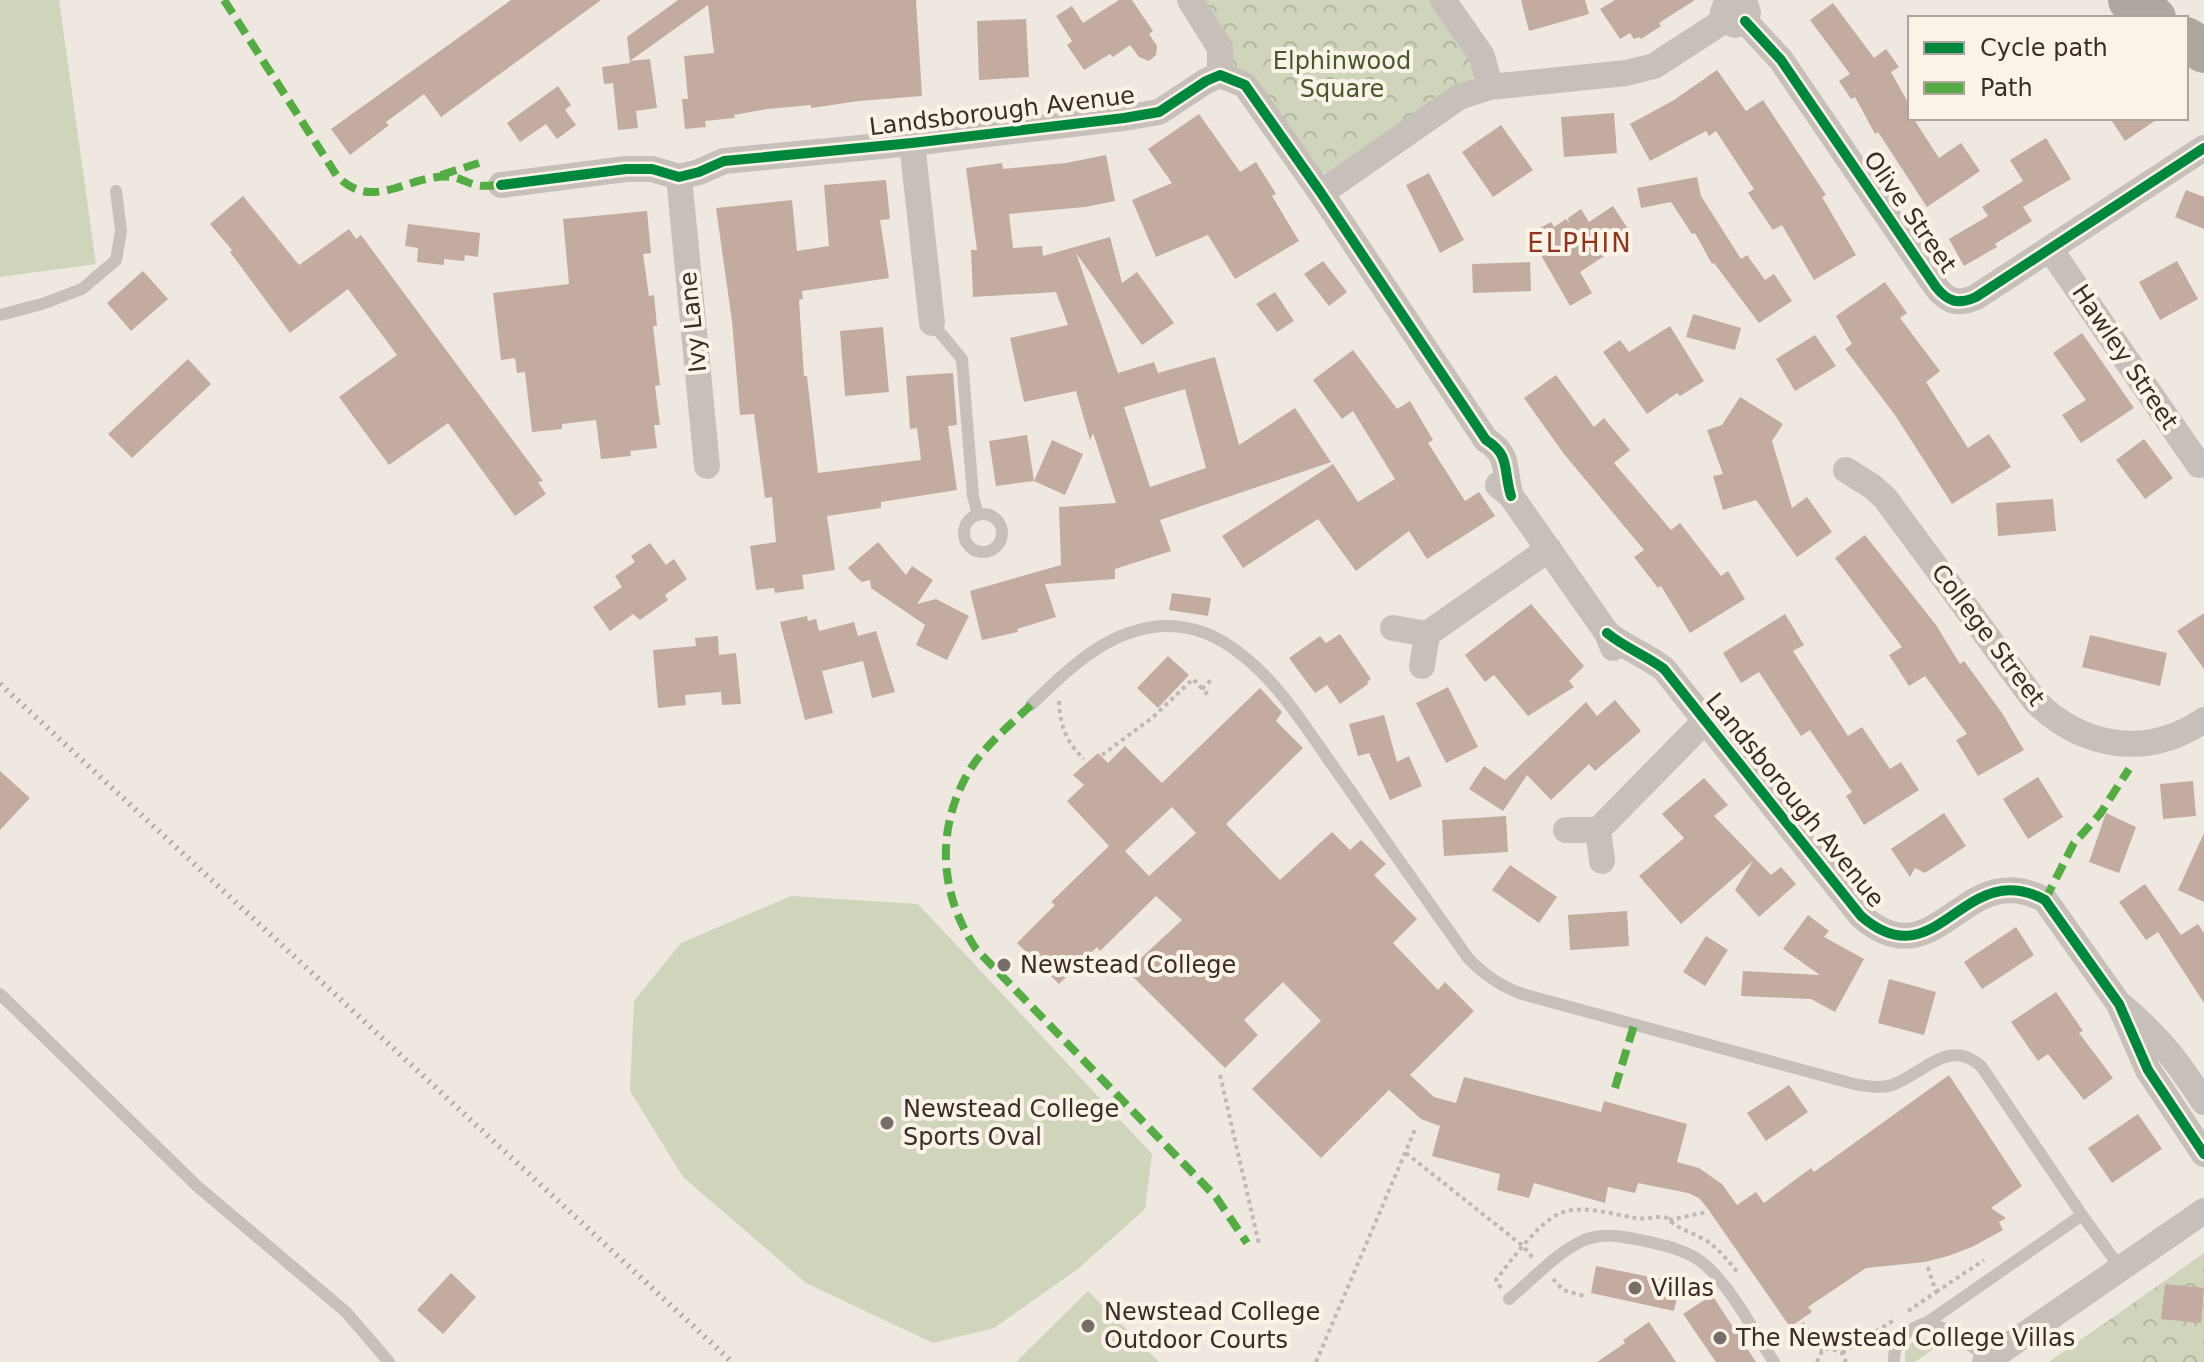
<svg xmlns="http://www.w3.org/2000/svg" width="2204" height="1362" viewBox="0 0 2204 1362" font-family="'DejaVu Sans',sans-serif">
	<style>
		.forest { fill: url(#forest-crowns) }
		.garden { fill: #cfd4ba }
		.building { fill: #c3aba2; fill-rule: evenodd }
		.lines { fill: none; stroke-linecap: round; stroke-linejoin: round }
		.path { stroke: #c0b8b2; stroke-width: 4; stroke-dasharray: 4 4; stroke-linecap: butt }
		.lane { stroke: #c7c0ba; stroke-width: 12 }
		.street { stroke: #c7c0ba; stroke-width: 26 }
		.highway { stroke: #ada7a0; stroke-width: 44 }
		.rail { stroke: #afa9a4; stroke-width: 6; stroke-dasharray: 2 6; stroke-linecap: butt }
		.quiet { stroke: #55ab44; stroke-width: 8; stroke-dasharray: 16 8; stroke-linecap: butt }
		.cycleway-casing { stroke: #fbf2e8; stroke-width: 15 }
		.cycleway { stroke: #00873e; stroke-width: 10 }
		.poi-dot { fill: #786e69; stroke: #fbf2e8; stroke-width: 3 }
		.labels { text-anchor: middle; stroke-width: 8; stroke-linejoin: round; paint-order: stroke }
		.park-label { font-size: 24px; fill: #47582a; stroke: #fbf2e8 }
		.street-label { font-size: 24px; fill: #382d28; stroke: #fbf2e8 }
		.poi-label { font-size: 24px; fill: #382d28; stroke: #fbf2e8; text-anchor: start }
		.neighbourhood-label { font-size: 26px; letter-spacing: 2px; fill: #8b361d; stroke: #fbf2e8 }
	</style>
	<defs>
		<pattern id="forest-crowns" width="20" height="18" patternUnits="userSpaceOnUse" patternTransform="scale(2)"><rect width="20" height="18" fill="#cfd4ba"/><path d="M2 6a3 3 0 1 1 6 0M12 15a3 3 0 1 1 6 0" fill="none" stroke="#b2b6a0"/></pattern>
	</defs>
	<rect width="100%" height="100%" fill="#eee8e1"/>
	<!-- forest -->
	<path class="forest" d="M1199 0H1431L1472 62 1474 76 1468 85 1327 174 1319 172 1235 71Z
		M2204 1253V1362H2050Z"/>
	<!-- garden -->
	<path class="garden" d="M0 0H59L96 264 0 277Z
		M791 896 918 904 1152 1154 1145 1209 1079 1268 994 1328 933 1343 806 1283 683 1177 630 1091 634 1001 681 943Z
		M1088 1291 1159 1362H1016Z
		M2103 1324 2131 1362H2049L2056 1357Z
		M1922 1338 1940 1344 1915 1362H1905C1904 1348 1909 1342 1922 1338Z"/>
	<!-- building -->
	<path class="building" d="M511 0H601L441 117 424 94 386 122 389 125 350 155 331 129Z
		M678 0H916L922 96 859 101 811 108V105L767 109 734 115 735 118 705 121 706 127 685 129 682 99H688L684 56 714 53 708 5 630 61 650 59 657 108 636 111 638 128 618 130 613 83 604 84 602 67 630 63 627 37Z
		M1119 0H1132L1153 31 1149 34 1157 46 1156 55 1149 61 1139 57 1130 45 1113 57 1110 54 1084 70 1067 45 1072 41 1056 16 1072 6 1083 23Z
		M1521 0H1585L1589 14 1529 31Z
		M1615 0H1695L1659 23 1661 26 1641 39 1639 37 1634 39 1630 33 1620 39 1600 9Z
		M1833 3 1874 58 1886 49 1899 67 1891 72 1910 106V118H1913L1939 158 1961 143 1980 171 1927 207 1878 132 1875 134 1855 97 1851 99 1839 81 1850 74 1810 20Z
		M1026 19 1029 77 979 80 977 21Z
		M1717 70 1746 111 1763 100 1826 195 1822 197 1856 255 1814 280 1782 225 1773 230 1748 193 1754 189 1716 131 1709 136 1706 131 1650 161 1630 124 1674 100Z
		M558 86 571 105 565 110 576 125 557 139 546 124 520 142 507 123Z
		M1614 113 1617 153 1564 157 1561 117Z
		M1199 114 1240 172 1256 162 1276 194 1272 196 1299 241 1235 279 1208 235 1156 257 1132 200 1172 183 1148 149Z
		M2110 118H2159L2125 141Z
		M1501 125 1533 170 1493 197 1462 152Z
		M2046 138 2071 179 2023 207 2032 221 1995 244 1997 247 1964 266 1949 239 1988 216 1982 207 2023 181 2010 160Z
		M1106 155 1115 201 1085 207 1009 214 1013 248 1042 246 1043 256 1110 237 1122 283 1137 272 1174 323 1142 345 1076 253 1118 373 1154 362 1158 373 1215 357 1239 445 1295 408 1331 462 1160 520 1171 551 1115 569V579L1045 584 1056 617 1017 629 1018 632 982 640 970 591 1061 565 1059 507 1116 503 1093 433 1090 440 1076 391 1024 402 1010 338 1068 325 1056 292 973 297 971 250H977L966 168 1002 163 1003 169 1066 163ZM1185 389 1206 468 1150 487 1124 407Z
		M1429 173 1464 240 1440 253 1406 185Z
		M1697 177 1701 196 1741 259 1747 255 1765 280 1774 274 1792 301 1759 323 1714 263 1712 264 1695 233 1692 234 1671 202 1641 208 1637 188Z
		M886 180 890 219 880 220 889 278 802 291 803 299 799 300 804 376H807L818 473 921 460 917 428 910 429 906 376 953 373 957 425 948 426 957 490 881 502V508L827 516 835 570 802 575 804 589 775 593 774 588 756 590 750 546 776 542 772 497 765 498 754 414 740 415 732 321 716 208 792 200 797 251 829 246 824 185Z
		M2186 190 2204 197V229L2175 217Z
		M243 196 299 265 349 229 356 239 361 235 543 481 538 482 546 494 515 516 448 423 389 465 339 397 397 355 348 289 290 333 230 252 232 250 210 224Z
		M1613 206 1630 232V239L1580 272 1592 293 1570 306 1529 234 1551 222 1554 227 1566 219 1569 223 1568 218 1581 209 1589 222Z
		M647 211 651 253 643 254 649 296 654 295 657 326H653L660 385 655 386 660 425H654L657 448 630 451 631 456 601 459 596 420 562 424V429L532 432 525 372 517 373 515 358 501 360 493 293 569 284 563 219Z
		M408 224 480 233 478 257 465 255 464 261 444 259V265L417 262 418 248 405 246Z
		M1323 261 1347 292 1329 306 1304 274Z
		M2177 261 2198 299 2160 320 2139 282Z
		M1530 262 1531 291 1473 293 1472 264Z
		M143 271 168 299 131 331 107 303Z
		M1885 282 1907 313 1900 318 1940 371 1926 382 1968 448 1989 434 2011 467 1952 504 1895 415 1845 349 1852 344 1836 316Z
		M1275 292 1294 321 1277 332 1256 304Z
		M1693 314 1741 328 1735 350 1686 337Z
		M1670 326 1704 381 1680 396 1677 393 1647 414 1603 352 1620 340 1629 352Z
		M883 327 889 392 845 396 840 331Z
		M2082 333 2134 408 2081 443 2062 415 2086 400 2053 353Z
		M1815 335 1836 366 1795 391 1776 359Z
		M1353 350 1397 409 1410 401 1433 440 1428 443 1465 501 1479 492 1495 516 1427 559 1409 531 1356 571 1318 519 1243 568 1222 536 1333 464 1358 502 1395 479 1353 411 1342 419 1313 380Z
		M188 359 211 384 132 458 108 434Z
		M1556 375 1594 427 1604 418 1630 450 1614 463 1671 530 1680 523 1721 576 1728 571 1745 599 1690 633 1661 586 1658 588 1634 557 1644 550 1564 454 1524 398Z
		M1740 397 1783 424 1772 441 1792 508 1807 497 1832 532 1797 557 1756 500 1723 510 1713 476 1723 474 1707 430 1722 425Z
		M1027 435 1034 481 996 486 989 441Z
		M2144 439 2173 478 2145 499 2116 460Z
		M1052 440 1083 454 1065 495 1034 481Z
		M2053 499 2056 531 1998 536 1996 503Z
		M1865 535 1936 625 1960 664 1964 661 2002 713 2024 750 1978 776 1956 740 1967 734 1925 676 1909 686 1889 655 1902 647 1835 558Z
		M878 542 906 575 912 566 933 580 917 604 936 599 969 616 947 660 916 645 925 625 871 588 870 580 862 582 857 578 848 568Z
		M650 543 666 565 674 559 687 579 665 595 668 600 640 620 633 614 610 631 593 607 622 587 615 576 635 562 631 556Z
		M1172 593 1211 598 1208 616 1169 610Z
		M1531 604 1584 666 1569 681 1574 687 1528 716 1494 675 1485 682 1465 655Z
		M2204 613V669L2177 631Z
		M1785 614 1804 645 1793 651 1848 736 1862 727 1890 769 1901 762 1919 790 1864 825 1846 796 1852 792 1810 730 1801 736 1759 672 1741 683 1723 653Z
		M807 616 808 621 816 619 819 631 854 622 858 636 876 631 895 692 872 698 863 661 822 671 833 713 805 720 780 622Z
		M1340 634 1371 679 1367 682 1368 684 1340 704 1327 685 1315 693 1289 658 1320 636 1326 643Z
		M2090 635 2167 653 2160 686 2082 667Z
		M718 636 719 655 736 653 741 704 722 705 721 692 685 695 686 705 658 708 653 650 696 646 695 638Z
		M1168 656 1189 675 1158 708 1137 688Z
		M1448 687 1478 747 1446 763 1416 703Z
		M1260 688 1282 712 1276 721 1303 748 1226 824 1280 880 1332 832 1350 850 1361 840 1386 864 1374 875 1417 919 1393 943 1438 990 1445 982 1474 1011 1410 1075 1434 1097 1456 1103 1464 1077 1601 1112 1604 1101 1687 1124 1677 1162 1699 1168 1722 1184 1737 1205 1756 1192 1764 1203 1811 1168 1814 1172 1949 1075 2022 1186 1991 1208 2006 1218 1999 1222 2003 1230 1972 1247 1948 1256 1925 1262 1866 1268 1808 1307 1812 1312 1790 1327 1708 1209 1699 1198 1688 1193 1638 1183 1635 1193 1608 1187 1605 1203 1534 1183 1529 1198 1497 1190 1500 1174 1432 1156 1440 1126 1421 1119 1389 1090 1321 1158 1252 1089 1321 1021 1283 982 1244 1020 1258 1035 1225 1068 1127 971 1182 920 1156 896 1100 951 1097 947 1059 984 1017 943 1055 905 1051 902 1109 846 1067 801 1084 785 1073 775 1098 753 1108 763 1125 746 1162 783ZM1172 807 1196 833 1149 876 1125 851Z
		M1615 700 1641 731 1595 771 1589 764 1551 800 1527 775 1503 811 1469 789 1484 766 1505 780 1586 702 1597 716Z
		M1384 715 1397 762 1409 756 1422 786 1390 800 1369 753 1358 756 1349 724Z
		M0 771 30 798 0 830Z
		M2038 777 2063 817 2028 839 2003 799Z
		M1704 778 1728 805 1714 816 1771 875 1781 867 1796 884 1759 917 1735 890 1753 861 1681 924 1639 876 1684 838 1662 814Z
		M2193 781 2196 816 2163 819 2160 784Z
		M1944 813 1966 846 1925 873 1915 868 1910 877 1891 849Z
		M2106 813 2136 827 2119 873 2089 862Z
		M1506 816 1508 852 1444 856 1442 820Z
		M2204 833V902L2178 890Z
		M1510 865 1557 897 1539 923 1492 890Z
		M2145 884 2181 935 2198 924 2204 933V1003L2158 932 2146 940 2119 902Z
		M1627 911 1629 946 1570 950 1568 915Z
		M1808 915 1829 931 1824 937 1864 959 1835 1012 1811 999 1741 996 1743 971 1820 975 1783 949Z
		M2016 927 2034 955 1982 989 1964 962Z
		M1706 936 1728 950 1705 986 1683 972Z
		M1889 979 1936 992 1924 1035 1878 1023Z
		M2056 992 2083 1031 2079 1033 2113 1078 2084 1100 2048 1054 2038 1061 2011 1022Z
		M1789 1085 1808 1112 1766 1141 1747 1113Z
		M2138 1114 2162 1149 2112 1183 2088 1148Z
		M1596 1266 1680 1283 1674 1311 1591 1293Z
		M451 1273 476 1297 443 1334 417 1310Z
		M2165 1284 2204 1288 2201 1323 2161 1319Z
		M1712 1295 1756 1362H1716L1683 1314Z
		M1649 1322 1676 1362H1597L1625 1343 1623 1340Z"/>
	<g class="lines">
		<!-- path -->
		<path class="path" d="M1202 689 1212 679
			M1059 701C1060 726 1066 742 1084 759
			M1102 755 1152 718 1193 679 1210 697
			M1220 1075 1259 1244
			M1406 1153 1523 1246 1533 1258
			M1669 1220 1707 1212
			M1553 1279 1563 1290 1584 1296
			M1501 1288 1496 1280C1510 1262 1539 1221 1561 1213 1583 1204 1614 1215 1636 1218 1647 1220 1657 1215 1667 1218 1677 1229 1694 1233 1707 1241 1720 1250 1729 1262 1739 1274
			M1936 1292 1984 1260
			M1908 1311 1936 1292 1927 1265
			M1802 1323 1822 1351
			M1842 1353 1894 1320
			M1316 1362 1416 1127
			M1817 1362 1822 1351 1830 1348 1842 1353 1846 1362"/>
		<!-- lane -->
		<path class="lane" d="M0 315 42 304 82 289 116 260 121 231 116 191
			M932 323 962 359 973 496 978 515
			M964 533a19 19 0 1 1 38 0a19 19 0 1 1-38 0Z
			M1031 705C1069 669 1107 629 1164 626 1193 625 1220 637 1242 655 1282 686 1309 733 1338 773 1381 835 1424 896 1468 958 1484 975 1500 986 1522 994L1854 1084C1866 1086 1880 1089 1892 1085 1923 1074 1949 1037 1981 1066L2082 1215 2121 1269
			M0 994 197 1186 346 1312 389 1362
			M1509 1299C1532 1280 1554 1255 1580 1242 1599 1232 1621 1236 1640 1240 1662 1245 1685 1249 1703 1263 1731 1286 1754 1332 1774 1362
			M1928 1322 1945 1329 1991 1359
			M1894 1362C1893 1339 1908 1329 1928 1322L2082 1215"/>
		<!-- street -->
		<path class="street" d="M1190 0 1220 48V75
			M1443 0 1482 56 1490 87
			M1733 0 1726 4 1723 12 1725 20 1735 25 1745 21 1748 13 1746 6 1738 0
			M1745 21 1781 60 1936 287C1948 302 1958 305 1976 297L2204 148
			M912 143 932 323
			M679 177 707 466
			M501 185 626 169H652L679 177 699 172 724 161 912 143 1124 118 1159 112 1206 81 1220 75 1245 85 1321 193 1486 440C1511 455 1503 471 1511 496
			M1321 193 1459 97 1490 87 1626 73 1654 66 1725 20
			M2050 249 2199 465
			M1846 470 1873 487 1885 498 2035 701C2082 748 2147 759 2204 720
			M1498 485 1511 496 1607 633 1613 648
			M1393 628 1427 634 1549 549
			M1607 633C1625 648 1646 655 1664 669L1861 916C1938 983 1963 855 2045 900L2119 1004 2148 1070 2204 1154
			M1422 666 1427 634
			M1566 830H1598
			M1602 861 1598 830 1706 720
			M2122 1006C2160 1038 2177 1061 2204 1102
			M1985 1362 2204 1211"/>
		<!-- highway -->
		<path class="highway" d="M2130 0 2154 18
			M2186 39 2204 51"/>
		<!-- rail -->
		<path class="rail" d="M0 684 732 1362"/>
		<!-- quiet -->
		<path class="quiet" d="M224 0 337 176C374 214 410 172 452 177 460 178 468 183 476 185 484 187 493 185 501 185
			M441 175 479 163
			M1031 705C1009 726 983 747 968 773 935 831 940 895 976 949L1216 1197 1247 1243
			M2045 900 2074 843 2100 814 2129 769
			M1615 1088 1634 1025"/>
		<defs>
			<path id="cycleway" d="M1745 21 1781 60 1936 287C1948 302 1958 305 1976 297L2204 148
				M501 185 626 169H652L679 177 699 172 724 161 912 143 1124 118 1159 112 1206 81 1220 75 1245 85 1321 193 1486 440C1511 455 1503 471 1511 496
				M1607 633C1625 648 1646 655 1664 669L1861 916C1938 983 1963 855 2045 900L2119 1004 2148 1070 2204 1154"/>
		</defs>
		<!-- cycleway casing -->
		<use href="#cycleway" class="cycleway-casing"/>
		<!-- cycleway -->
		<use href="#cycleway" class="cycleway"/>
	</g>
	<!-- markers -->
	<g class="poi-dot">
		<circle cx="1004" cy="965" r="8"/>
		<circle cx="887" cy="1123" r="8"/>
		<circle cx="1635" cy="1288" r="8"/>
		<circle cx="1088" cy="1326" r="8"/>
		<circle cx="1720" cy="1338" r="8"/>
	</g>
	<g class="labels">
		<!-- park labels -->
		<g class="park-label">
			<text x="1342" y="69">Elphinwood<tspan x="1342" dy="28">Square</tspan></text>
		</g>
		<!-- street labels -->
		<g class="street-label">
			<text transform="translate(1002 111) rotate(-7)" y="8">Landsborough Avenue</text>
			<text transform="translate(1910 212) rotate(55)" y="8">Olive Street</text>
			<text transform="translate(693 322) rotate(-96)" y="8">Ivy Lane</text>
			<text transform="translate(2125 357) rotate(56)" y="8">Hawley Street</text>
			<text transform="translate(1988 635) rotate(53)" y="8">College Street</text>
			<text transform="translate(1795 800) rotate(51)" y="8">Landsborough Avenue</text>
		</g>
		<!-- poi labels -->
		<g class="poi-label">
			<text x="1020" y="973">Newstead College</text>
			<text x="903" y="1117">Newstead College<tspan x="903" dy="28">Sports Oval</tspan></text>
			<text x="1651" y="1296">Villas</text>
			<text x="1104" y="1320">Newstead College<tspan x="1104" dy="28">Outdoor Courts</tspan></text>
			<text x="1736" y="1346">The Newstead College Villas</text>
		</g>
		<!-- neighbourhood labels -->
		<g class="neighbourhood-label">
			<text x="1580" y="252">ELPHIN</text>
		</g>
	</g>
	<!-- legend -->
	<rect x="1908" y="16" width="280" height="104" fill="#fbf2e8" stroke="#ada39b" stroke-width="2"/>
	<rect x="1924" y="42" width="40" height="12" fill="#00873e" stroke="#ada39b" stroke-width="2"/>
	<text x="1980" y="56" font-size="24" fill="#382d28">Cycle path</text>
	<rect x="1924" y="82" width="40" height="12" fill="#55ab44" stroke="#ada39b" stroke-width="2"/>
	<text x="1980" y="96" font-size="24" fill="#382d28">Path</text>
</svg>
